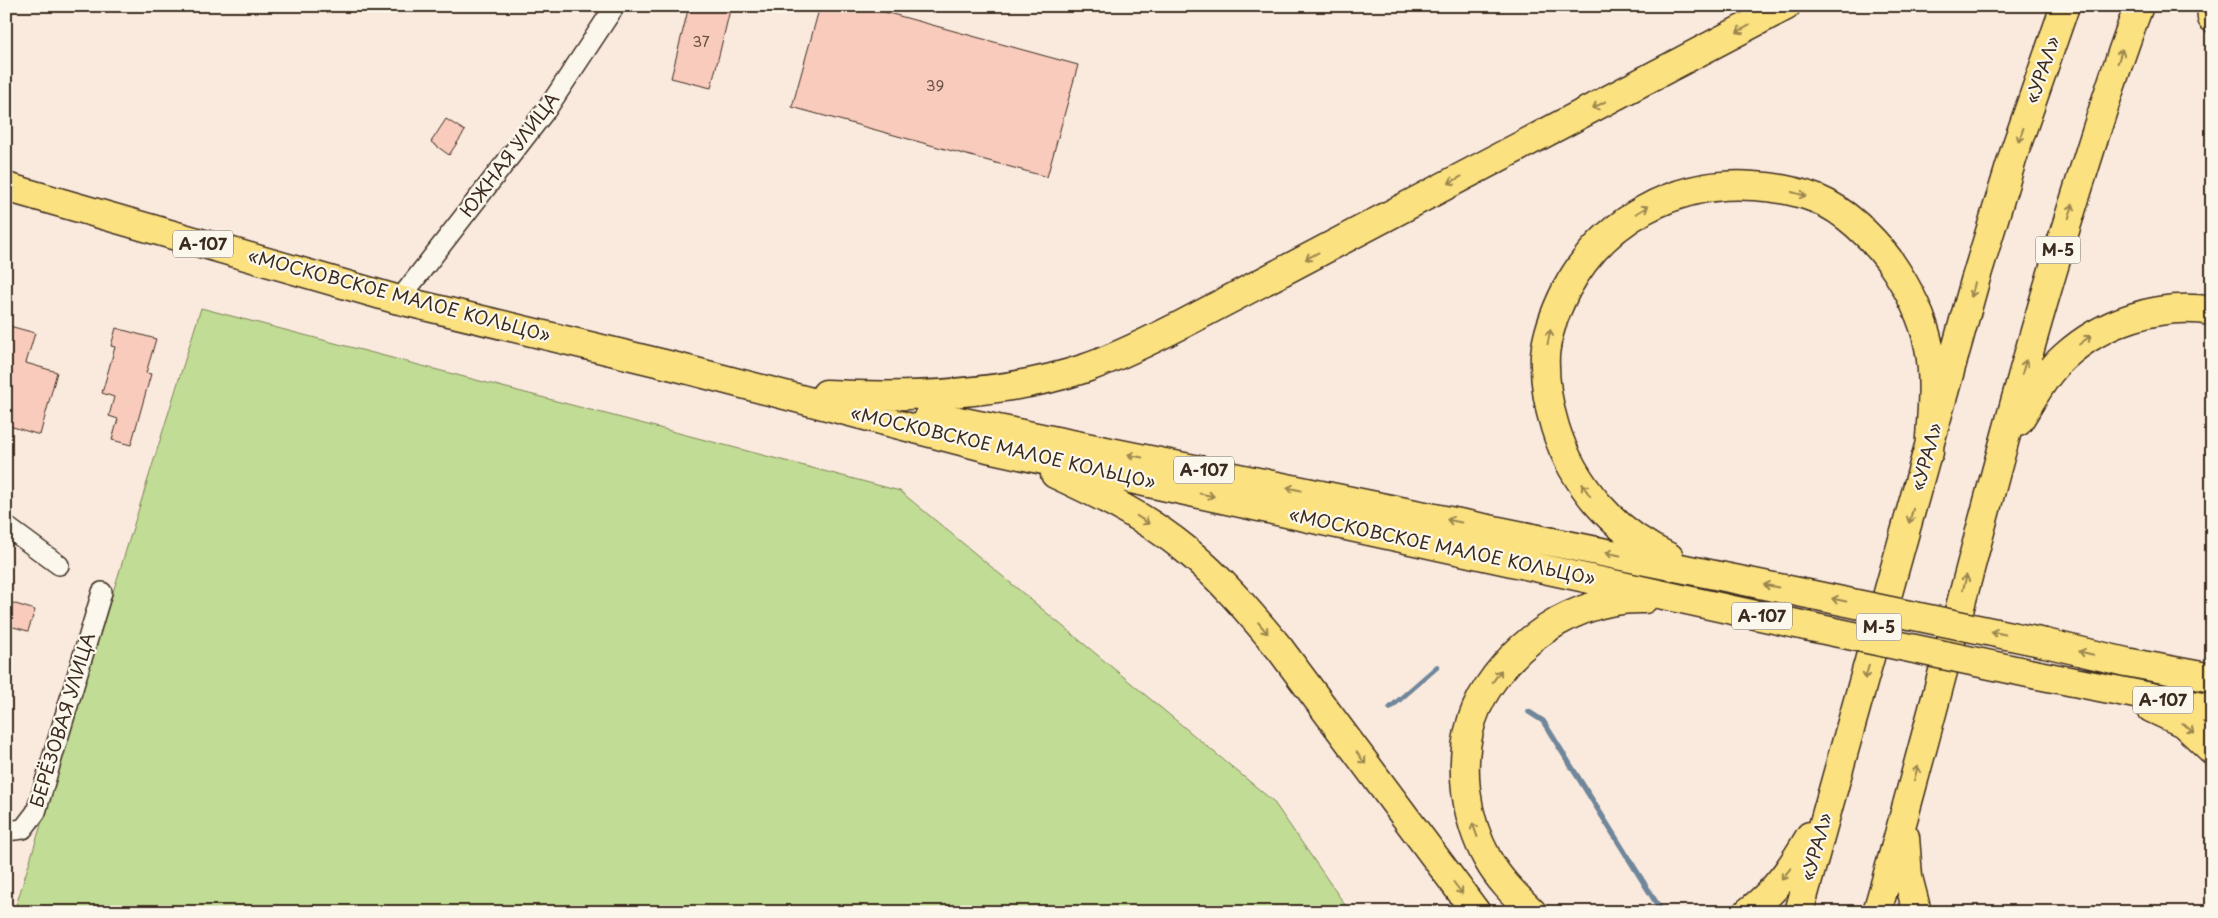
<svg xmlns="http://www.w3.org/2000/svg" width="2218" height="918" viewBox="0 0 2218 918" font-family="'Playpen Sans',sans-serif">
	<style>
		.green { fill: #c1dc94; stroke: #7e8359 }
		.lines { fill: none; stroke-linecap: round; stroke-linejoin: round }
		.stream { stroke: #70869b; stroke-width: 5.5 }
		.building { fill: #f8cbbc; stroke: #3b2a1e }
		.minor-casing { stroke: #3b2a1e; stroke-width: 22 }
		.trunk-casing { stroke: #3b2a1e; stroke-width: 31 }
		.minor { stroke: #fbf7ec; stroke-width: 19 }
		.trunk { stroke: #fbe180; stroke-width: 28 }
		.trunk-bridge-casing { stroke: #3b2a1e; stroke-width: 31; stroke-linecap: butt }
		.trunk-bridge { stroke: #fbe180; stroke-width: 28 }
		.oneway { stroke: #9b864f }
		.labels { text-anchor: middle; stroke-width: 4.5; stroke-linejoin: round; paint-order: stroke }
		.number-label { font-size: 15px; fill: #6a5246 }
		.shield { fill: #fbf7ec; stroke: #75685c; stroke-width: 1 }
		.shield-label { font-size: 16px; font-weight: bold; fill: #3b2a1e }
		.street-label { font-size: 18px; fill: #3b2a1e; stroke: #fbf7ec }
	</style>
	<rect width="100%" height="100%" fill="#faeade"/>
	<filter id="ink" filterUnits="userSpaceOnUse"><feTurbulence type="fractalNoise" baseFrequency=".02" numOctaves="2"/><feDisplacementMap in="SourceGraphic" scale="10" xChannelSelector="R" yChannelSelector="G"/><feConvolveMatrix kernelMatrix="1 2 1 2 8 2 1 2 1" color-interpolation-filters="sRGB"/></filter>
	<g filter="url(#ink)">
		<!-- green -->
		<path class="green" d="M201 308 900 491 1273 801 1350 912H14Z"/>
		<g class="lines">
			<!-- stream -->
			<path class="stream" d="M1390 708 1437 667
				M1529 712 1543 721 1662 912"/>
		</g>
		<!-- building -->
		<path class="building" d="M689 6H731L711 88 671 78Z
			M820 6H863L1078 65 1047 177 792 107Z
			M446 119 465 131 449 155 431 142Z
			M6 325 35 333 26 363 57 372 40 435 6 425Z
			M116 328 156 339 146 373 151 374 131 445 112 440 118 419 109 416 114 397 102 393 115 347 111 346Z
			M6 601 35 610 28 631 6 625Z"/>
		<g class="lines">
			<defs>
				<path id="minor" d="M399 300 547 109 615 6
					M6 526 59 565
					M6 831 23 829 36 812 102 592"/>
				<path id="trunk" d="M2211 6 2212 18
					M6 187 399 300 677 367 988 448 1806 626
					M826 394C910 398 1006 395 1086 368 1118 357 1149 341 1179 326L1786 6
					M929 415 1813 595
					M2018 422C2032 400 2044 375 2064 357 2102 322 2160 302 2212 311
					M1055 474C1100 495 1146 517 1185 549 1221 578 1250 613 1280 649L1476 912
					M1669 557C1614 532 1573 485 1555 427 1548 404 1544 379 1545 355 1547 332 1556 310 1566 290 1603 220 1676 180 1754 186 1775 187 1797 191 1817 199 1844 210 1872 237 1889 260 1907 286 1923 316 1929 347 1936 381 1931 418 1929 452
					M2045 643 2126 662 2212 678
					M2038 675 2212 709
					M2151 708 2183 723 2212 750
					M1905 837 1908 877 1917 912
					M1532 912C1516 896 1499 880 1488 860 1465 819 1458 765 1472 720 1482 689 1507 659 1532 639 1564 614 1603 598 1644 599
					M1748 912C1777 890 1792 867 1810 836
					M1799 912 1975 281 2015 150 2065 6
					M1877 912C1946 674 2001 432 2076 195 2096 132 2115 68 2139 6"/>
			</defs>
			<!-- minor casing -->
			<use href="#minor" class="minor-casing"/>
			<!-- trunk casing -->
			<use href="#trunk" class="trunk-casing"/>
			<!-- minor -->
			<use href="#minor" class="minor"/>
			<!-- trunk -->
			<use href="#trunk" class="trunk"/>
			<defs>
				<path id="trunk-bridge" d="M1813 595 2045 643
					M1806 626 2038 675"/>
			</defs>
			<!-- trunk-bridge casing -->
			<use href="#trunk-bridge" class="trunk-bridge-casing"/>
			<!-- trunk-bridge -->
			<use href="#trunk-bridge" class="trunk-bridge"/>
		</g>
		<!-- one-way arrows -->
		<defs><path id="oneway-shaft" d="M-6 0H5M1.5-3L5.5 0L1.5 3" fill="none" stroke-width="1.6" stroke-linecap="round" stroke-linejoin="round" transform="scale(1.25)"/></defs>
		<g class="oneway">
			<use href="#oneway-shaft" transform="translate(1743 29) rotate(152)"/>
			<use href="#oneway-shaft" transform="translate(2120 56) rotate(-72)"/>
			<use href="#oneway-shaft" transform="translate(1599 105) rotate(152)"/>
			<use href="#oneway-shaft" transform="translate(2021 135) rotate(109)"/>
			<use href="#oneway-shaft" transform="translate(1455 180) rotate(152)"/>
			<use href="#oneway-shaft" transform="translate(1799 194) rotate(15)"/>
			<use href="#oneway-shaft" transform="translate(1642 210) rotate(-31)"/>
			<use href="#oneway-shaft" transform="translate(2071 211) rotate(-72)"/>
			<use href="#oneway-shaft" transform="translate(1312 256) rotate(152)"/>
			<use href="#oneway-shaft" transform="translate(1973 290) rotate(105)"/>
			<use href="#oneway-shaft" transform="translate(1549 337) rotate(-78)"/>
			<use href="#oneway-shaft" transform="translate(2085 340) rotate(-37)"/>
			<use href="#oneway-shaft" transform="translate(2024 367) rotate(-74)"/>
			<use href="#oneway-shaft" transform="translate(1135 456) rotate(-168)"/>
			<use href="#oneway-shaft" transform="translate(1294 489) rotate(-168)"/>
			<use href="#oneway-shaft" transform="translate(1586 490) rotate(-124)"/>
			<use href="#oneway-shaft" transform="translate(1207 495) rotate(12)"/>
			<use href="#oneway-shaft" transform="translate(1911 516) rotate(106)"/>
			<use href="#oneway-shaft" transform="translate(1143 520) rotate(33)"/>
			<use href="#oneway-shaft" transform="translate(1454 521) rotate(-168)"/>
			<use href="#oneway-shaft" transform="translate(1613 554) rotate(-168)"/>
			<use href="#oneway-shaft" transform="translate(1965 582) rotate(-75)"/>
			<use href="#oneway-shaft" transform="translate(1771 586) rotate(-168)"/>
			<use href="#oneway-shaft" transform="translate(1839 600) rotate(-168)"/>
			<use href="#oneway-shaft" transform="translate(1263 628) rotate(50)"/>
			<use href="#oneway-shaft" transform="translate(1998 633) rotate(-168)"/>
			<use href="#oneway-shaft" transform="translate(2086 653) rotate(-167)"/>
			<use href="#oneway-shaft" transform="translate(1867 672) rotate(106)"/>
			<use href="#oneway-shaft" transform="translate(1497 676) rotate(-55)"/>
			<use href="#oneway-shaft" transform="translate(2188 728) rotate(41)"/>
			<use href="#oneway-shaft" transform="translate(1361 758) rotate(53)"/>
			<use href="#oneway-shaft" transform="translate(1916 773) rotate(-75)"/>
			<use href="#oneway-shaft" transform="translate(1475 830) rotate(-109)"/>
			<use href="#oneway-shaft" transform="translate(1786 874) rotate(128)"/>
			<use href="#oneway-shaft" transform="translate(1458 888) rotate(53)"/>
		</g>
	</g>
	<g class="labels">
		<!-- number labels -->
		<g class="number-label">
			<text x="701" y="47">37</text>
			<text x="935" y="91">39</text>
		</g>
		<!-- shield labels -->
		<g class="shield">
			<rect x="173" y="230.5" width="60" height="27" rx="4"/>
			<rect x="2035.5" y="236.5" width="45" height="27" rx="4"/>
			<rect x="1174" y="456.5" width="60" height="27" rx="4"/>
			<rect x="1732" y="602.5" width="60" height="27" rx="4"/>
			<rect x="1856.5" y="613.5" width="45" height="27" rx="4"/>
			<rect x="2133" y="686.5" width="60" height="27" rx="4"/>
		</g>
		<g class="shield-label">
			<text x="203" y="250">А-107</text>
			<text x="2058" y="256">М-5</text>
			<text x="1204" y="476">А-107</text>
			<text x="1762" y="622">А-107</text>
			<text x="1879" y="633">М-5</text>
			<text x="2163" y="706">А-107</text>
		</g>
		<!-- street labels -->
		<g class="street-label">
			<text transform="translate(2043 70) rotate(-71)" y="6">«УРАЛ»</text>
			<text transform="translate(510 155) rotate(-53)" y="6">ЮЖНАЯ УЛИЦА</text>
			<text transform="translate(399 296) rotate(15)" y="6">«МОСКОВСКОЕ МАЛОЕ КОЛЬЦО»</text>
			<text transform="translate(1003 448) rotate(13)" y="6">«МОСКОВСКОЕ МАЛОЕ КОЛЬЦО»</text>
			<text transform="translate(1927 457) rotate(-74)" y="6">«УРАЛ»</text>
			<text transform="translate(1442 547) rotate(12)" y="6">«МОСКОВСКОЕ МАЛОЕ КОЛЬЦО»</text>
			<text transform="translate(63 720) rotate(-73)" y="6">БЕРЁЗОВАЯ УЛИЦА</text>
			<text transform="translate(1817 847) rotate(-74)" y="6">«УРАЛ»</text>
		</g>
	</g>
	<!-- margin -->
	<rect width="2218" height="918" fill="none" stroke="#fbf7ec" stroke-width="25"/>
	<rect x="12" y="12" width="2193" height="893" fill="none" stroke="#3b2a1e" stroke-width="2" filter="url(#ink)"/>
</svg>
